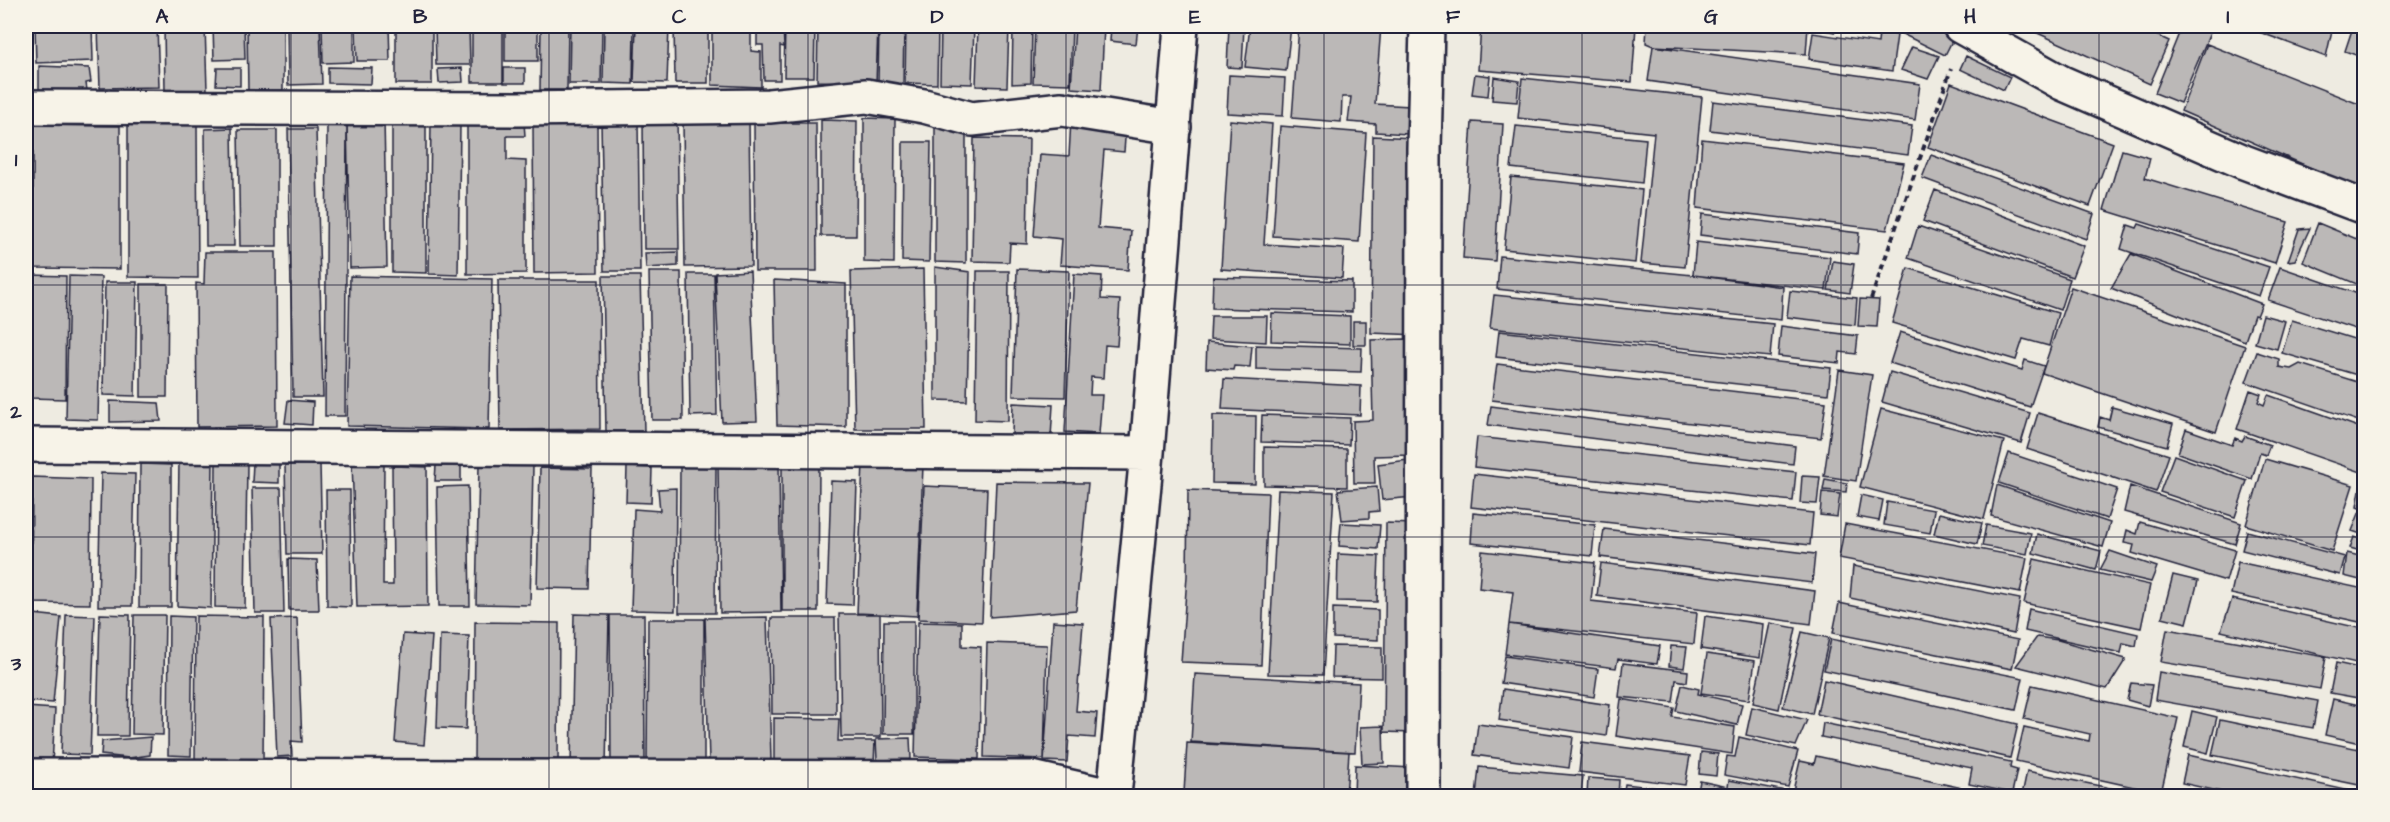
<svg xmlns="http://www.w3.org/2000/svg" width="2390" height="822" viewBox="0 0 2390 822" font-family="'Architects Daughter',sans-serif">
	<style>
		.building { fill: #bbb8b7; stroke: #22223b; stroke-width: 1.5 }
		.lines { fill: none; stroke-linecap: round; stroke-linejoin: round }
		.minor-casing { stroke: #22223b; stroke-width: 38 }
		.path { stroke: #22223b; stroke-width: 4; stroke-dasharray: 6 4.5; stroke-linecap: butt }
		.minor { stroke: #f7f3e8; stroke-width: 33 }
		.grid { fill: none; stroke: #22223b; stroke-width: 1.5; stroke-opacity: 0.55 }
		.neatline { fill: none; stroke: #22223b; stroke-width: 2 }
		.grid-label { font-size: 20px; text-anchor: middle; font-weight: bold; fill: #22223b }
	</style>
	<rect width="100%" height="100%" fill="#eeebe1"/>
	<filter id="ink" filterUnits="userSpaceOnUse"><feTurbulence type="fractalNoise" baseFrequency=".0167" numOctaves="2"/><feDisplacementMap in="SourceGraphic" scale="12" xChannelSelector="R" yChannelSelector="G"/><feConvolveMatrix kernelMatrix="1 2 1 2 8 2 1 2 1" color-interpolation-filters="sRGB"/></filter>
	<g filter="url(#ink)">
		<!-- building -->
		<path class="building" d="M26 26H29V87H26Z
			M35 26H92L93 61 36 63Z
			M98 26H157L159 87 100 88Z
			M164 26H205L207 90 165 91Z
			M213 26H244L245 59 214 60Z
			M247 26H283V90H248Z
			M287 26H320L322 84 288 85Z
			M322 26H354V62L323 63Z
			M356 26H389L390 61H357Z
			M396 26H432V84H396Z
			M435 26H469L470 65H436Z
			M472 26H503V82H472Z
			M505 26H538V61H505Z
			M541 26H568L567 90H540Z
			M570 26H602L601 84H569Z
			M604 26H634L633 84 603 83Z
			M636 26H669L667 83 634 82Z
			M674 26H708V83H675Z
			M712 26H751V51L761 52V87L712 85Z
			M757 26H783L784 47 780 46V80H764L763 45H757Z
			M785 26H815L814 77H784Z
			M818 26H878L876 83 817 81Z
			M879 26H904L903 84 878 83Z
			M906 26H938L937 84 905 83Z
			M941 26H974L972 84 940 83Z
			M978 26H1009L1007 87 976 86Z
			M1013 26H1032L1031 83 1012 84Z
			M1035 26H1072L1070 84 1033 83Z
			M1075 26H1104L1101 90 1071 88Z
			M1111 26H1138L1136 44 1110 41Z
			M1229 26H1244L1242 68 1227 67Z
			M1250 26H1291L1286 71 1245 67Z
			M1299 26H1381L1375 104 1410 106 1408 134 1376 132V124L1348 122 1351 97H1342L1341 122 1292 118Z
			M1481 26H1636L1632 82 1478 70Z
			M1647 26H1808L1806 54 1653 46 1646 43Z
			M1809 26H1836L1835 32 1808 27Z
			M1839 26H1868L1866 36 1838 30Z
			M1886 26H1941L1956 33 1945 55Z
			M2022 26H2136L2169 41 2150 84Z
			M2182 26H2213L2180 103 2155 93Z
			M2243 26H2333L2326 57Z
			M2353 27 2364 31V58L2345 51Z
			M1879 32 1897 35 1892 71 1809 59 1813 33 1878 43Z
			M2207 44 2364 106V191L2181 111Z
			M1653 46 1920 84 1915 120 1648 81Z
			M1912 47 1939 56 1928 79 1901 70Z
			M1966 56 2010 77 2004 90 1960 69Z
			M39 66 89 68 91 82 86 83 88 97 39 100Z
			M328 67 372 68 371 84 328 83Z
			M217 68H240V86L216 85Z
			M462 68 463 82 439 83 438 69Z
			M504 68H525V83H504Z
			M1475 74 1490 76 1488 96 1472 94Z
			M1229 75 1285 78 1283 116 1227 113Z
			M1494 77 1519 81 1517 102 1492 100Z
			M1522 78 1702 97 1685 267 1641 263 1654 133 1518 118Z
			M1951 83 2113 143 2090 206 1928 147Z
			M1713 101 1912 126 1908 155 1710 130Z
			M677 117 679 249H644L643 118Z
			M864 118 895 119 894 263 864 262Z
			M347 120H384L387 267 350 268Z
			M821 120 857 121 856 236H821Z
			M1071 120 1126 125 1124 152 1104 150 1098 228 1131 231 1128 270 1060 265 1062 239 1034 236 1040 154 1069 156Z
			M1230 120 1272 124 1264 244 1344 249 1342 278 1221 269Z
			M533 121H597L598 272 534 273Z
			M749 121 751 266 685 267 683 122Z
			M327 122H347L345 416H325Z
			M467 122 524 123 525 136H507V160L526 161V273L467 274Z
			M601 122H638L640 271H604Z
			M1472 122 1503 124 1495 261 1463 258Z
			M392 123H426V273L392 272Z
			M431 123 460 124 458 275 429 274Z
			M754 123H816L817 271H755Z
			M128 124H197L198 278 128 277Z
			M935 124 966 125V263L935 262Z
			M33 125 120 126V269L33 268Z
			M1280 126 1366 133 1359 242 1273 236Z
			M1516 126 1646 139 1642 183 1511 168Z
			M232 128 234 246H206L205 129Z
			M288 129H316L323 397H293Z
			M238 130H277V246H240Z
			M1373 136 1414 138 1419 335 1371 333Z
			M974 138 1029 139 1027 244 1010 243 1009 262 972 261Z
			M1702 139 1904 163 1887 230 1697 208Z
			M903 142H931L929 262 902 261Z
			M2122 150 2150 158 2145 178 2288 222 2275 263 2104 210Z
			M1931 155 2094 214 2086 239 1922 178Z
			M1511 177 1642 190 1635 263 1504 249Z
			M1935 190 2084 246 2072 277 1923 221Z
			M1702 214 1859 233 1857 254 1700 235Z
			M2318 223 2364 242V287L2303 262Z
			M2139 224 2269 267 2259 296 2121 249 2128 225 2137 228Z
			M1918 226 2070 279 2060 310 1908 258Z
			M2310 228 2295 260 2288 261 2299 229Z
			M1696 242 1830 257 1826 290 1693 275Z
			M205 252H276L277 426 197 427 196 283 204 284Z
			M678 252V266L646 268 645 253Z
			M2131 254 2262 304 2257 316 2254 315 2245 341 2111 288Z
			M1500 256 1693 275 1783 287 1781 320 1497 289Z
			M1833 261 1854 264 1850 293 1828 290Z
			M935 267 970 272 967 401 935 400Z
			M2280 267 2364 296V332L2268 300Z
			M1908 268 2058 313 2049 346 2023 339 2016 360 1892 323Z
			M923 269 926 429H855L851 271Z
			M1017 269 1069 271 1065 397 1013 396Z
			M750 271 757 421 722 422 715 273Z
			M977 271H1009L1008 421 975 420Z
			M649 272H681L683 420H652Z
			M688 274H714L717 415 690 416Z
			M1074 274 1102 276 1101 299 1120 300 1117 346 1105 345 1103 378 1091 377 1090 395H1102L1099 434 1065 432Z
			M31 275 66 276 65 399 30 398Z
			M69 276 101 277 98 420 66 419Z
			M350 276 492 279 489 429 347 426Z
			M603 276H640L644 431H606Z
			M1213 277 1352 281V312L1212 308Z
			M498 280H599L600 429 500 430Z
			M774 280 846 284V427L777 425Z
			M105 282H137L135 396 103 395Z
			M141 284H168L167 397H141Z
			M2071 287 2245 346 2216 432 2042 373Z
			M1790 291 1857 298 1855 325 1787 317Z
			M1494 295 1773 324 1770 357 1490 328Z
			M1860 299 1879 300 1877 327 1858 326Z
			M1272 313 1350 316V344L1271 341Z
			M2263 315 2285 321 2277 349 2255 343Z
			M1211 316H1267L1266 342 1210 339Z
			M2292 320 2364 342V377L2282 353Z
			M1353 321H1366V345H1353Z
			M1781 326 1858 336 1856 354 1840 352 1839 363 1778 356Z
			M1499 331 1831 368 1828 394 1496 357Z
			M1900 332 2022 370 2025 360 2044 366 2030 407 1890 363Z
			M1406 339 1410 455 1374 456 1375 483H1354L1353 421 1373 420 1371 340Z
			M1207 342 1252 346 1250 367 1234 366 1233 370 1206 368Z
			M1256 345 1362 348 1361 372 1256 369Z
			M2257 352 2279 359V367L2291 369 2300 364 2364 384V423L2246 382Z
			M1497 364 1826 402 1821 438 1492 400Z
			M1839 370 1872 375 1856 481 1824 476Z
			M1890 372 2030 413 2021 443 1882 402Z
			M1224 379 1361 386 1360 415 1222 409Z
			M2250 390 2261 394 2258 402 2264 405 2268 395 2364 429V473L2237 429Z
			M288 400 313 402 312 425 285 423Z
			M110 401 159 403 161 421 110 422Z
			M1013 403 1053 405 1051 437 1012 434Z
			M1491 406 1795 446 1793 464 1488 425Z
			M2112 407 2173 424 2167 446 2098 427 2100 417 2109 420Z
			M1881 409 2004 441 1984 519 1860 487Z
			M2038 413 2169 455 2156 492 2027 449Z
			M1213 415 1256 416 1255 484 1212 483Z
			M1262 415 1350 418 1349 445 1261 442Z
			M2186 429 2232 445 2235 438 2242 441 2245 436 2270 445 2266 455 2260 453 2252 479 2178 453Z
			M1477 437 1796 472 1793 501 1474 467Z
			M1264 447 1347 449V487L1264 485Z
			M2009 453 2117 489 2107 519 1999 483Z
			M2174 455 2247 481 2235 517 2160 492Z
			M2265 459 2353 485 2332 551 2246 525Z
			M1408 460 1413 497 1382 500 1378 464Z
			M179 461H213L211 608 177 606Z
			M352 461 384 462 383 585H393L392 466 427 467 428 606 357 607Z
			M782 462 819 463 818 611H782Z
			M863 462 923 465 917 616 857 613Z
			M216 463H247L245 608 215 607Z
			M253 463 279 464V483L252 482Z
			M718 463H779L781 612 720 613Z
			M140 464 171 465V607H139Z
			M320 464 322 554H287L285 465Z
			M436 465 461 466V481H435Z
			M479 465 533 466 530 605 476 604Z
			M680 465 716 466 715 613H679Z
			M627 467 652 468 651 503 626 502Z
			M540 468 592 469 589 589 537 588Z
			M101 473 135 474 132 606H98Z
			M1474 474 1813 513 1810 545 1471 507Z
			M1802 476 1820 477 1817 504 1800 503Z
			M32 477 91 479 90 604 31 603Z
			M1825 479 1847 483 1846 492 1823 490Z
			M831 481 857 482 853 605 827 604Z
			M996 482 1088 483 1076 610 990 617Z
			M2361 484 2364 485V510L2357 507Z
			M1997 485 2110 523 2103 547 1991 516Z
			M468 486 470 606H439L437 487Z
			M924 486 987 489 982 622 918 619Z
			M2130 486 2241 523 2235 544 2124 512Z
			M1377 487 1379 511 1369 512V518L1342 520 1338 490Z
			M252 488H281L284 613H255Z
			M676 488 675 611 631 610 634 509 660 511 658 489Z
			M326 490H350L351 607 327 606Z
			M1188 490 1268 493 1261 665 1181 662 1187 576Z
			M1278 490 1334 492 1323 675 1268 674Z
			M1822 492 1840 494 1837 517 1820 515Z
			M1861 495 1883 500 1879 521 1857 517Z
			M1887 502 1934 510 1930 533 1884 525Z
			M2360 511 2364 513V535L2352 531Z
			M1473 513 1595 525 1592 556 1471 543Z
			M1939 513 1982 523 1977 544 1934 534Z
			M2140 522 2235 550 2226 581 2132 553 2134 545 2124 543 2127 530 2137 534Z
			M1341 523 1380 525 1378 549 1339 546Z
			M1386 523 1415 524 1413 733 1384 732Z
			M1845 524 2027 558 2020 593 1839 558Z
			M1986 525 2031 533 2027 554 1982 546Z
			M1604 529 1815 554 1812 583 1600 557Z
			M2247 531 2345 557 2340 575 2242 550Z
			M2037 534 2101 551 2096 570 2033 553Z
			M2354 537 2364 540V552L2350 548Z
			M1482 551 1595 563 1591 601 1697 613 1694 644 1509 624 1513 592 1479 588Z
			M2110 551 2157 567 2151 582 2100 570Z
			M2347 553 2364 557V581L2344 576Z
			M1338 554 1379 556 1377 602 1337 601Z
			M288 559 317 560 319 610H289Z
			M2034 559 2150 585 2141 628 2024 603Z
			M2238 562 2364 589V623L2231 594Z
			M1601 563 1815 591 1811 624 1597 596Z
			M1853 566 2020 599 2014 634 1850 598Z
			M2173 575 2198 581 2187 623 2162 617Z
			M2232 599 2364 629V645L2356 663 2221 631Z
			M1839 603 2018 640 2012 669 1833 633Z
			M1333 608 1378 610V640L1333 638Z
			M2029 609 2138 634 2136 646 2123 643 2121 653 2025 631Z
			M33 614 61 617 53 703 26 701Z
			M100 614 130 615 128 736H97Z
			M574 614 609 615 606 767 571 766Z
			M839 614H880L881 737H841Z
			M66 615 95 616 90 755 61 754Z
			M134 615H165L163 735 132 734Z
			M610 615H644L645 764H611Z
			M169 616 193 617 191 756 168 755Z
			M196 616 264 617 263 765 195 764Z
			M1705 616 1763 624 1760 658 1701 649Z
			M767 617 771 760 709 762 705 618Z
			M297 618 302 742 291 741 292 756 277 757 271 619Z
			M771 618H835L836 714H772Z
			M648 619H704V767H647Z
			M884 621H914V734H883Z
			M1053 621 1083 623 1076 711 1097 713 1095 738 1069 736 1067 762 1044 761Z
			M475 622 559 623 558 763H474Z
			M918 622 962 623V646L981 647 979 759 915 757Z
			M1770 623 1796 628 1779 709 1753 703Z
			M1509 624 1660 646 1657 664 1618 659 1616 668 1505 654Z
			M2167 629 2326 657 2320 689 2161 662Z
			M1802 632 1829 638 1812 714 1783 707Z
			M403 634 432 636 424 745 395 742Z
			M440 635 469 636 466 729 437 728Z
			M2037 637 2058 640 2126 659 2107 689 2016 666Z
			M1831 639 2023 678 2016 710 1824 670Z
			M987 643 1047 645 1044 759 984 757Z
			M1333 646 1382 647V678L1332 677Z
			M1671 646 1687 647 1684 668 1669 666Z
			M1707 654 1755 661 1749 700 1701 693Z
			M1505 656 1598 669 1594 697 1501 683Z
			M1623 663 1688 671 1687 682 1676 680 1673 702 1619 697Z
			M2336 663 2364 669V699L2330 693Z
			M2159 672 2318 701 2313 728 2155 700Z
			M1195 674 1359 683 1355 752 1191 742Z
			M1824 680 2018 724 2010 758 1817 714Z
			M2131 683 2152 685 2148 706 2127 700Z
			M1682 685 1699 689 1698 694 1742 704 1737 725 1676 711Z
			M2032 685 2178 718 2161 793 2016 761 2024 727 2089 741 2090 734 2024 719Z
			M1503 689 1610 705 1606 736 1499 720Z
			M1621 699 1674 708 1672 717 1735 727 1732 754 1616 736Z
			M2333 699 2364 706V744L2325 735Z
			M26 707 55 709 52 765 26 763Z
			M1752 707 1807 720 1796 746 1746 735Z
			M2192 711 2217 717 2208 753 2184 747Z
			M774 718 839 719 838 741H875L874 764 774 763Z
			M2220 720 2364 750V786L2212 755Z
			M1823 723 2011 762 2010 768 2017 770 2012 793 1969 784 1972 768 1821 737Z
			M1478 724 1573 737 1569 768 1474 755Z
			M1383 726 1384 763 1362 764 1360 727Z
			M151 737 150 755 129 758 101 755 102 741Z
			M1739 737 1798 751 1788 787 1724 775 1727 756 1735 757Z
			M910 738 911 759 877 760 876 739Z
			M1582 742 1690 756 1685 785 1579 772Z
			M1187 743 1349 752 1346 796H1241L1184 793Z
			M1701 752 1718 754 1716 776 1699 774Z
			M2188 755 2364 794V796H2240L2182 783Z
			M1816 756 1999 796 1792 795 1800 761 1814 764Z
			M1355 765 1413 768 1412 796H1354Z
			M1479 767 1583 776 1581 796H1476Z
			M2027 771 2149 796H2030L2022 795Z
			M1588 778 1619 780 1618 796H1587Z
			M1729 780 1786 791 1784 796H1697L1700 781 1728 787Z
			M1625 784 1682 791 1681 796H1623Z
			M832 786V796H777V791Z
			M341 789H456V796H341Z
			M951 791 1054 796H951Z
			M180 794 242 795V796H180Z"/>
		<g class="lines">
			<defs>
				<path id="minor" d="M1960 26 2062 83 2244 162 2364 207
					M26 107 517 109 769 106 866 96 924 106 972 119 1062 109 1174 127
					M26 445 1147 453
					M26 776 1032 778 1110 796
					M1114 796 1147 453 1181 26
					M1423 796 1424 148 1427 26"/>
			</defs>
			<!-- minor casing -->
			<use href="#minor" class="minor-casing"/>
			<!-- path -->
			<path class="path" d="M1871 299 1951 69"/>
			<!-- minor -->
			<use href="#minor" class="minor"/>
		</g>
	</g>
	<!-- grid -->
	<path class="grid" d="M291 26V796M549 26V796M808 26V796M1066 26V796M1324 26V796M1582 26V796M1841 26V796M2099 26V796M26 285H2364M26 537H2364"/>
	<!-- margin -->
	<rect width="2390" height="822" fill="none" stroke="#f7f3e8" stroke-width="66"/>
	<rect x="33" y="33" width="2324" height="756" class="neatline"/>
	<g class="grid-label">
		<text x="162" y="23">A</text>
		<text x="420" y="23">B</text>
		<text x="679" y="23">C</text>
		<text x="937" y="23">D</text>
		<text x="1195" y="23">E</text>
		<text x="1453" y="23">F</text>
		<text x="1711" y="23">G</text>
		<text x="1970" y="23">H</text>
		<text x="2228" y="23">I</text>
		<text x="16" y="166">1</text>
		<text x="16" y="418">2</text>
		<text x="16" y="670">3</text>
	</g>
</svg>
